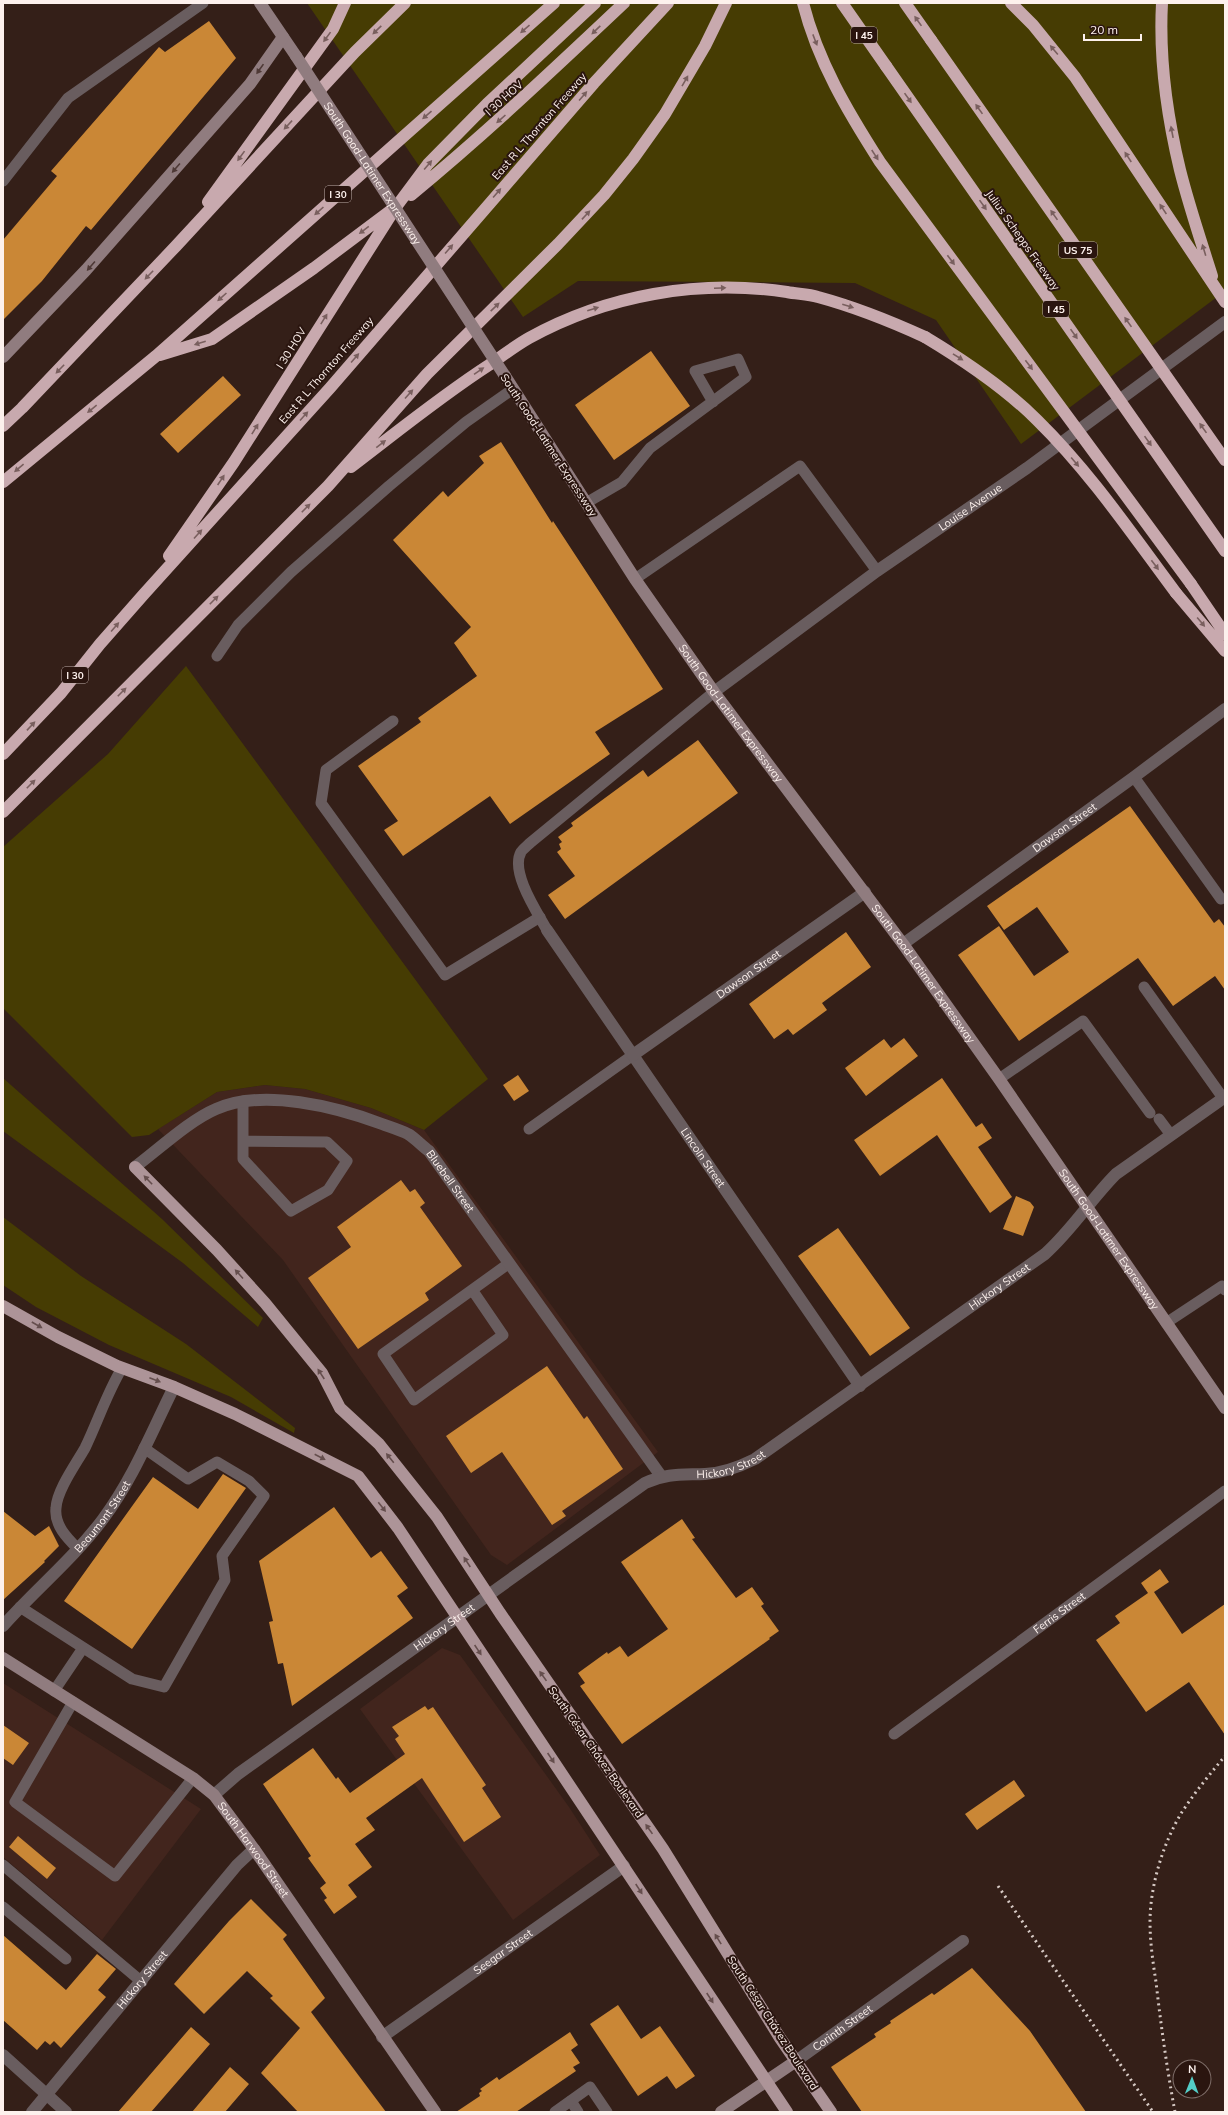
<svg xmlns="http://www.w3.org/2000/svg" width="1228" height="2115" viewBox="0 0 1228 2115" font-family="Mulish,sans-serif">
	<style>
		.built { fill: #42251d }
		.green { fill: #463c03 }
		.building { fill: #ca8736 }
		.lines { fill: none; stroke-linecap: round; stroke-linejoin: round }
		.lane { stroke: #695d5f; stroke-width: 11 }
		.street { stroke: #695d5f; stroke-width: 12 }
		.secondary { stroke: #907c7f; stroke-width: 12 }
		.primary { stroke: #ad9498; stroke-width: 12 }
		.highway { stroke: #c8a9ae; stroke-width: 12 }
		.rail { stroke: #d6c9c4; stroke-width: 3; stroke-dasharray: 2 4; stroke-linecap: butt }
		.secondary-bridge { stroke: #907c7f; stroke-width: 12 }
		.highway-bridge { stroke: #c8a9ae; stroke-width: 12 }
		.oneway { fill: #795f5e }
		.oneway2 { fill: #4e3936 }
		.oneway3 { fill: #654e4d }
		.labels { text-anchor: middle; stroke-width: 4; stroke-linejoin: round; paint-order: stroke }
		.shield { fill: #2a150f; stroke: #beafaa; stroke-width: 1 }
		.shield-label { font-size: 10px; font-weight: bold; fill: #fdf1ed }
		.street-label { font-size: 11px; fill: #fdf1ed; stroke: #2a150f }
	</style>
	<rect width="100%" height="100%" fill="#341f18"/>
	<!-- built -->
	<path class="built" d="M265 1085 305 1089 371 1108 424 1130 658 1452 507 1565 491 1555 283 1260 158 1129 217 1092Z
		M442 1648 460 1655 569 1807 600 1855 513 1920 360 1709Z
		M3 1683 201 1809 102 1940 3 1857Z"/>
	<!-- green -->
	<path class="green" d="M307 3H1225V291L1021 444 936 320 855 283 578 281 523 317Z
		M186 666 488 1079 424 1130 371 1108 305 1089 265 1085 217 1092 149 1135 132 1137 3 1008V847L108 754Z
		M3 1078 162 1219 263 1318 258 1327 183 1263 3 1131Z
		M3 1217 81 1276 186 1344 295 1428 294 1433 231 1397 109 1345 36 1307 3 1285Z"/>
	<!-- building -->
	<path class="building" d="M209 21 236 58 91 230 86 226 42 281 3 320V240L57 176 51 171 159 47 165 52Z
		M651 351 690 406 614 460 575 405Z
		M223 376 241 395 178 453 160 434Z
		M501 442 552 523 553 521 663 689 595 732 610 754 510 824 490 796 403 856 384 830 398 821 358 766 421 722 418 718 477 676 454 643 471 627 393 540 443 491 448 497 484 463 479 456Z
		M698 740 738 793 565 919 548 895 575 876 557 852 561 849 559 844 562 842 558 837 573 826 571 823 643 770 648 777Z
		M1130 806 1214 923 1219 919 1225 927V990L1215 976 1173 1006 1138 958 1019 1041 958 955 999 926 1034 976 1069 952 1037 907 1004 930 987 906Z
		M846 932 871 967 822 1003 827 1010 793 1035 788 1029 774 1039 749 1004Z
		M904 1038 918 1056 866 1096 845 1068 884 1039 891 1048Z
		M518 1075 529 1091 514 1101 503 1085Z
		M942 1078 976 1127 982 1123 992 1138 978 1147 1012 1197 990 1213 937 1135 880 1176 854 1140Z
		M401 1180 410 1192 415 1189 425 1203 420 1207 462 1266 425 1293 429 1300 358 1349 308 1278 351 1247 337 1227Z
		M1016 1196 1030 1202 1034 1207 1023 1236 1003 1229Z
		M838 1228 910 1328 870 1356 798 1256Z
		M547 1366 584 1419 587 1416 623 1469 562 1511 566 1516 552 1525 502 1452 471 1473 446 1436Z
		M223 1474 246 1488 132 1649 64 1601 153 1477 198 1509Z
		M334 1507 371 1558 381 1551 408 1588 397 1596 413 1618 292 1706 283 1663 278 1664 269 1622 273 1621 259 1561Z
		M3 1511 35 1536 49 1526 59 1546 44 1561 45 1562 3 1600Z
		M682 1519 695 1538 692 1539 736 1598 752 1587 764 1604 761 1606 779 1631 769 1638 770 1639 622 1744 580 1686 585 1683 578 1673 607 1652 608 1654 620 1646 628 1657 668 1629 621 1562Z
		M1160 1569 1169 1582 1154 1592 1182 1634 1225 1604V1735L1189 1682 1146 1712 1096 1640 1120 1623 1115 1616 1148 1593 1141 1583Z
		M425 1706 428 1710 433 1707 486 1785 482 1788 501 1817 464 1842 422 1778 366 1818 375 1830 355 1844 372 1867 348 1885 357 1897 334 1914 324 1900 327 1898 320 1888 326 1883 308 1858 311 1856 263 1784 313 1748 336 1779 338 1777 350 1793 405 1754 395 1739 399 1736 392 1727Z
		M3 1725 29 1743 13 1765 3 1758Z
		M1014 1780 1025 1796 977 1830 965 1814Z
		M18 1836 56 1868 47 1879 9 1847Z
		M251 1899 287 1935 283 1939 325 1998 311 2012 386 2112H298L261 2073 300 2028 270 1998 273 1996 247 1971 204 2014 174 1984 229 1921Z
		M3 1935 66 1990 97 1954 116 1969 98 1990 106 1997 61 2048 54 2041 50 2045 45 2041 37 2050 3 2020Z
		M972 1968 1030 2031 1086 2112H862L831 2067 876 2037 874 2034 891 2023 890 2021 932 1993 934 1995Z
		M618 2005 641 2039 660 2026 695 2076 676 2089 667 2076 638 2096 590 2024Z
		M191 2027 210 2044 151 2112H118Z
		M570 2032 578 2045 571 2050 580 2063 573 2067 576 2071 516 2112H456L480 2096 479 2093 482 2091 480 2089 497 2077 499 2080Z
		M230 2067 249 2084 225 2112H192Z"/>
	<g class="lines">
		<!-- lane -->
		<g class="lane">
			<path d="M3 181 68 98 203 3"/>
			<path d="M586 503 622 482 650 448 746 377 738 359 695 371 713 402"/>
			<path d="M635 579 800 466 877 571"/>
			<path d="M217 656 238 625 291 572 389 486 466 422 513 389"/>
			<path d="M393 721 326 770 321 803 445 975 540 917"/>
			<path d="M1134 777 1221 899"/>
			<path d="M547 930C537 912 510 872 521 852 523 849 527 846 530 843L714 692"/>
			<path d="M1144 987 1223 1098"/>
			<path d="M999 1079 1083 1021 1150 1113"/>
			<path d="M1159 1119 1171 1135"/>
			<path d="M529 1129 633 1055"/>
			<path d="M243 1141 327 1142 347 1161 328 1190 291 1211 243 1159C243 1140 243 1121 243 1101"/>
			<path d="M473 1291 503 1335 414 1400 383 1354 508 1264"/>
			<path d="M1166 1323 1222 1286 1225 1290"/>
			<path d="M78 1549C67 1538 54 1525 56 1508 57 1490 76 1464 85 1448 98 1421 107 1393 122 1368"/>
			<path d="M20 1607 132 1679 164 1687 225 1580 222 1556 264 1496 249 1481 217 1462 188 1479 144 1448"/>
			<path d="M54 1691 83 1648"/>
			<path d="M73 1702 15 1802 115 1876 193 1778"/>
			<path id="s1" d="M894 1734 1225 1491"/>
			<path d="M3 1865 142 1982"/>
			<path d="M3 1907 66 1959"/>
			<path d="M571 2101 578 2112"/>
			<path d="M555 2112 590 2087 607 2112"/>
		</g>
		<!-- street -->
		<g class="street">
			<path id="s2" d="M714 692 877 571 1027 468 1225 322"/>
			<path id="s3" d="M547 930 860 1386"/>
			<path id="s4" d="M903 944 1134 777 1225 709"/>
			<path id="s5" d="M633 1055 865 892"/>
			<path id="s6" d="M135 1167C159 1149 190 1120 216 1109 263 1088 337 1107 382 1124 390 1127 400 1130 408 1134 415 1138 422 1146 429 1151L661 1476"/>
			<path id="s7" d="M3 1626C35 1590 74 1558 103 1519 133 1479 152 1431 174 1387"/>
			<path id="s8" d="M214 1795 238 1774 645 1483C667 1473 682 1475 705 1474 723 1473 739 1467 755 1459L1045 1254C1072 1230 1091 1199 1116 1174L1225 1097"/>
			<path id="s9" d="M382 2037 624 1866"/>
			<path d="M3 2055 66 2112"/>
			<path id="s10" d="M796 2061 963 1941"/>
			<path id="s11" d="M32 2112 237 1865 254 1849"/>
		</g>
		<!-- secondary -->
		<g class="secondary">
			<path d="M260 3 296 56"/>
			<path d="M3 357 86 270 250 84 283 37"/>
			<path id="s12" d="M505 376 635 579 714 692 903 944 999 1079 1225 1408"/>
			<path id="s13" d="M3 1658 193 1778 214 1795 254 1849 435 2112"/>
			<path d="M721 2112 796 2061"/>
		</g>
		<!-- primary -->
		<path class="primary" d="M135 1167 217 1250 265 1303 322 1373 340 1408 379 1444 437 1517 500 1613 663 1849 780 2038 831 2112
			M3 1306 58 1337 117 1366 174 1387 235 1414 358 1476 398 1528 787 2112"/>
		<!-- highway -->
		<path class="highway" d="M842 3 886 66
			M905 3 931 40
			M1011 3 1033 25 1075 77 1225 302
			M1162 3C1159 59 1167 116 1180 170 1189 206 1201 241 1212 276
			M411 195C485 134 554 69 624 3
			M208 202 333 29 345 3
			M160 355 212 339 314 268 390 211
			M3 426 22 408 176 246 355 52 405 3
			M351 467C397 432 441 396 489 365 502 356 515 346 529 338 607 295 698 279 787 292 797 294 808 294 818 297 855 307 890 321 925 337
			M3 482 156 356 554 3
			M169 556 234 462 396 207 428 164 487 104 595 3
			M1191 584 1225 634
			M1176 593 1225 651
			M3 754 61 693 100 644 144 594 330 388 594 83 668 3
			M3 812 328 486 427 374 558 244 604 195 633 159 665 114 705 46 726 3"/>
		<!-- rail -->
		<path class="rail" d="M998 1886 1153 2112
			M1175 2112C1167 2069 1161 2026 1156 1982 1153 1963 1150 1942 1150 1922 1150 1886 1163 1843 1182 1812 1195 1792 1210 1774 1225 1756"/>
		<!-- secondary-bridge -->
		<path class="secondary-bridge" id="s14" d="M296 56 505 376"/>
		<!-- highway-bridge -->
		<path class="highway-bridge" d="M803 3C818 62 848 112 880 162L1191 584
			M931 40 1225 460
			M886 66 1225 551
			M925 337C965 361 1004 387 1037 420 1090 472 1132 534 1176 593"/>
	</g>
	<!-- one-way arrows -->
	<defs><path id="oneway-solid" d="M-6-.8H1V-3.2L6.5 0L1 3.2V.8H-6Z"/></defs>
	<g class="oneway">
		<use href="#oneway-solid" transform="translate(918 21) rotate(-125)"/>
		<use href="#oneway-solid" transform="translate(525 29) rotate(139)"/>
		<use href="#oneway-solid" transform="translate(377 30) rotate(136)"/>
		<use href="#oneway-solid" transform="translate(596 30) rotate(136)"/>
		<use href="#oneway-solid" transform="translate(327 37) rotate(126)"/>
		<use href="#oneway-solid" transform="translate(815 40) rotate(69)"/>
		<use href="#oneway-solid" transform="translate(1054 50) rotate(-130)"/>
		<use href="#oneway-solid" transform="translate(685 81) rotate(-60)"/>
		<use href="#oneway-solid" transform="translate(583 96) rotate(-49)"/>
		<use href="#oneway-solid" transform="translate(908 98) rotate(55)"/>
		<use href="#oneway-solid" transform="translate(979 109) rotate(-125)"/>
		<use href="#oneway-solid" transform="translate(427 115) rotate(139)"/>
		<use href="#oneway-solid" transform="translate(501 119) rotate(138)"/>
		<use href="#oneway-solid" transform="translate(288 125) rotate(133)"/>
		<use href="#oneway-solid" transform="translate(1172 132) rotate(-101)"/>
		<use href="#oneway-solid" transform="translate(875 155) rotate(57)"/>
		<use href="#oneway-solid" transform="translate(241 156) rotate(126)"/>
		<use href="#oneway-solid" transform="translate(1128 157) rotate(-123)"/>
		<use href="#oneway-solid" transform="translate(428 165) rotate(-50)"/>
		<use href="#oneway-solid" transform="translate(497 193) rotate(-49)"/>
		<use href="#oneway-solid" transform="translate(983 205) rotate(55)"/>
		<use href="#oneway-solid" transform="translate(1163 209) rotate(-124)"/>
		<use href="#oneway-solid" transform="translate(319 211) rotate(138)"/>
		<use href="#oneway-solid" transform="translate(586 215) rotate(-47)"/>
		<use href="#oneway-solid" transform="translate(1054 215) rotate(-125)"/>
		<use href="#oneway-solid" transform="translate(364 230) rotate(143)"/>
		<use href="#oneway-solid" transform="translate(449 249) rotate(-49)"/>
		<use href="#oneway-solid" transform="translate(1204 250) rotate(-107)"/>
		<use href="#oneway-solid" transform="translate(951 260) rotate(53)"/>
		<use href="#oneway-solid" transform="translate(149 275) rotate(134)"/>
		<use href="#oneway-solid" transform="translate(720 288) rotate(-2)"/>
		<use href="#oneway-solid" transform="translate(222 297) rotate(138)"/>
		<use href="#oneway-solid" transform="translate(848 306) rotate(17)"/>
		<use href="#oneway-solid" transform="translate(495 307) rotate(-44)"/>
		<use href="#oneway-solid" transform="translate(593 309) rotate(-17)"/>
		<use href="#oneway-solid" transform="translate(324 319) rotate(-58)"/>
		<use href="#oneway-solid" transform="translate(1128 322) rotate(-125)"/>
		<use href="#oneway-solid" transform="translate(1074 334) rotate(55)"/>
		<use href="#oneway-solid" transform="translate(200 343) rotate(163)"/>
		<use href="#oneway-solid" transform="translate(958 357) rotate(32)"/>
		<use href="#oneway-solid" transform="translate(355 358) rotate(-49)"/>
		<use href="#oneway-solid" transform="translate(1029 365) rotate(53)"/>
		<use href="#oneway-solid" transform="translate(60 369) rotate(134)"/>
		<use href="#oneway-solid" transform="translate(479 371) rotate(-34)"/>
		<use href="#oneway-solid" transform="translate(409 394) rotate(-48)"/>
		<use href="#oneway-solid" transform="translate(92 409) rotate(141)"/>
		<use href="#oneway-solid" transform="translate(304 416) rotate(-48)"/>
		<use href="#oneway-solid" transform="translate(1203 428) rotate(-125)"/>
		<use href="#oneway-solid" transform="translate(255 429) rotate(-58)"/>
		<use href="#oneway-solid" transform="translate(1148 441) rotate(55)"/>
		<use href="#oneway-solid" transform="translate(381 444) rotate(-38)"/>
		<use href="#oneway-solid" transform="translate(1075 462) rotate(50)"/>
		<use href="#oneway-solid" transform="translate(19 468) rotate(140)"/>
		<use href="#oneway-solid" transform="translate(221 480) rotate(-56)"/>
		<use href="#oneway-solid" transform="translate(306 508) rotate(-45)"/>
		<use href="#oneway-solid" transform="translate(198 534) rotate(-48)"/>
		<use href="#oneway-solid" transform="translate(1155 565) rotate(53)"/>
		<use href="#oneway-solid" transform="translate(214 600) rotate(-45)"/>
		<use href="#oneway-solid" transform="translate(1201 622) rotate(50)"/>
		<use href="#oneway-solid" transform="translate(115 627) rotate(-49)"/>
		<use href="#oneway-solid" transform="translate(122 692) rotate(-45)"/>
		<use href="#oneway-solid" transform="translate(31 726) rotate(-47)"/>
		<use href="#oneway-solid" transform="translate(31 784) rotate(-45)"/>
	</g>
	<g class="oneway2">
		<use href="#oneway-solid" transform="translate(260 69) rotate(125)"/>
		<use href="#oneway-solid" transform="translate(176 168) rotate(131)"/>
		<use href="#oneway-solid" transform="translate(91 266) rotate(131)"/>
	</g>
	<g class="oneway3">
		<use href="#oneway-solid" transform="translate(148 1180) rotate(-134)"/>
		<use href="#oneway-solid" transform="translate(239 1274) rotate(-132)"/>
		<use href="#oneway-solid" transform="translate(37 1325) rotate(30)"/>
		<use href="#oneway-solid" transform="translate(321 1374) rotate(-123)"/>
		<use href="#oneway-solid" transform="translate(155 1380) rotate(21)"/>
		<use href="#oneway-solid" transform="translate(320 1457) rotate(27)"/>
		<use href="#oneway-solid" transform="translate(390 1458) rotate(-129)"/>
		<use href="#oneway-solid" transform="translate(382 1507) rotate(52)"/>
		<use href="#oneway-solid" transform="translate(467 1562) rotate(-123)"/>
		<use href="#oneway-solid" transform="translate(478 1650) rotate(56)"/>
		<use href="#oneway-solid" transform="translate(543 1676) rotate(-125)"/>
		<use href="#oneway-solid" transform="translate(551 1758) rotate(56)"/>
		<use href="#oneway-solid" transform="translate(649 1829) rotate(-125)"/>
		<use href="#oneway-solid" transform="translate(639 1889) rotate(57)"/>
		<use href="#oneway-solid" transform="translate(718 1939) rotate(-122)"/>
		<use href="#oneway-solid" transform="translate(710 1998) rotate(57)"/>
	</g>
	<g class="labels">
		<!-- shield labels -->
		<g class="shield">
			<rect x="851" y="27" width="26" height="16" rx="3"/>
			<rect x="325" y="186" width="26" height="16" rx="3"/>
			<rect x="1059" y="242" width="38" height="16" rx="3"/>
			<rect x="1043" y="301" width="26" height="16" rx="3"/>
			<rect x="62" y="667" width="26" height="16" rx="3"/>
		</g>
		<g class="shield-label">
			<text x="864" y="39">I 45</text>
			<text x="338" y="198">I 30</text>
			<text x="1078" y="254">US 75</text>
			<text x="1056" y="313">I 45</text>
			<text x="75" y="679">I 30</text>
		</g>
		<!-- street labels -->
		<g class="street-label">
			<text transform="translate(504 98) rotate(-42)" y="4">I 30 HOV</text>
			<text transform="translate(539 126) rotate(-49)" y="4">East R L Thornton Freeway</text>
			<text dy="4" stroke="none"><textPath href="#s14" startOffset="140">South Good-Latimer Expressway</textPath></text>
			<text transform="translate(1023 240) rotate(55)" y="4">Julius Schepps Freeway</text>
			<text transform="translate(291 348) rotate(-58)" y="4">I 30 HOV</text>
			<text transform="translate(326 370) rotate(-49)" y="4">East R L Thornton Freeway</text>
			<text transform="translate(549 445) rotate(57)" y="4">South Good-Latimer Expressway</text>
			<text dy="4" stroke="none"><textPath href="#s2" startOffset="316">Louise Avenue</textPath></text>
			<text dy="4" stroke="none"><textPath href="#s12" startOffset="406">South Good-Latimer Expressway</textPath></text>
			<text dy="4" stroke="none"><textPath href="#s4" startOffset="199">Dawson Street</textPath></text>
			<text dy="4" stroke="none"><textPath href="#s5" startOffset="141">Dawson Street</textPath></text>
			<text dy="4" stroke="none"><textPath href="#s12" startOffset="730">South Good-Latimer Expressway</textPath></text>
			<text dy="4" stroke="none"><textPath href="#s3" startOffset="276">Lincoln Street</textPath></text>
			<text dy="4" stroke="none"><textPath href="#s6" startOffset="362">Bluebell Street</textPath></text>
			<text dy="4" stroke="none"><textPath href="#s12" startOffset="1054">South Good-Latimer Expressway</textPath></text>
			<text dy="4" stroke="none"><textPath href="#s8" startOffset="945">Hickory Street</textPath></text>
			<text dy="4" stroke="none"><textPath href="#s8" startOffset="621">Hickory Street</textPath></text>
			<text dy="4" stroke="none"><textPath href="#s7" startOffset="148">Beaumont Street</textPath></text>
			<text dy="4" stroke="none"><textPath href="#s1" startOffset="205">Ferris Street</textPath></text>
			<text dy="4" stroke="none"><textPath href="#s8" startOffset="285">Hickory Street</textPath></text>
			<text transform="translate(596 1752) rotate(55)" y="4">South César Chávez Boulevard</text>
			<text dy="4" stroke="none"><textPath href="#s13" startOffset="319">South Harwood Street</textPath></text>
			<text dy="4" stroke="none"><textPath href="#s9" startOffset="148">Seegar Street</textPath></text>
			<text dy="4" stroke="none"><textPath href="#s11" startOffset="172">Hickory Street</textPath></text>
			<text transform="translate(773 2023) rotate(57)" y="4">South César Chávez Boulevard</text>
			<text dy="4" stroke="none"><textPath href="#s10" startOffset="57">Corinth Street</textPath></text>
		</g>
	</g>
	<!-- border -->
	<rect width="1228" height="2115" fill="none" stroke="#fdf1ed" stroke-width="8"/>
	<!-- north arrow -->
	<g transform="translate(1192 2079) rotate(1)"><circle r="19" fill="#2a150f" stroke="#7e6d68"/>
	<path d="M0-3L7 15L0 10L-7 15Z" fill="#54cdc7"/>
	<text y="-6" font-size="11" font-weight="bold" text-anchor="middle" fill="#fdf1ed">N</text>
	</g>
	<!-- scale -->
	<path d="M1084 34v6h57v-6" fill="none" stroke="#fdf1ed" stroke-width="2"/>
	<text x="1090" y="34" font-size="12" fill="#fdf1ed" stroke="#2a150f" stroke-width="3" paint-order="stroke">20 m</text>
</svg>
